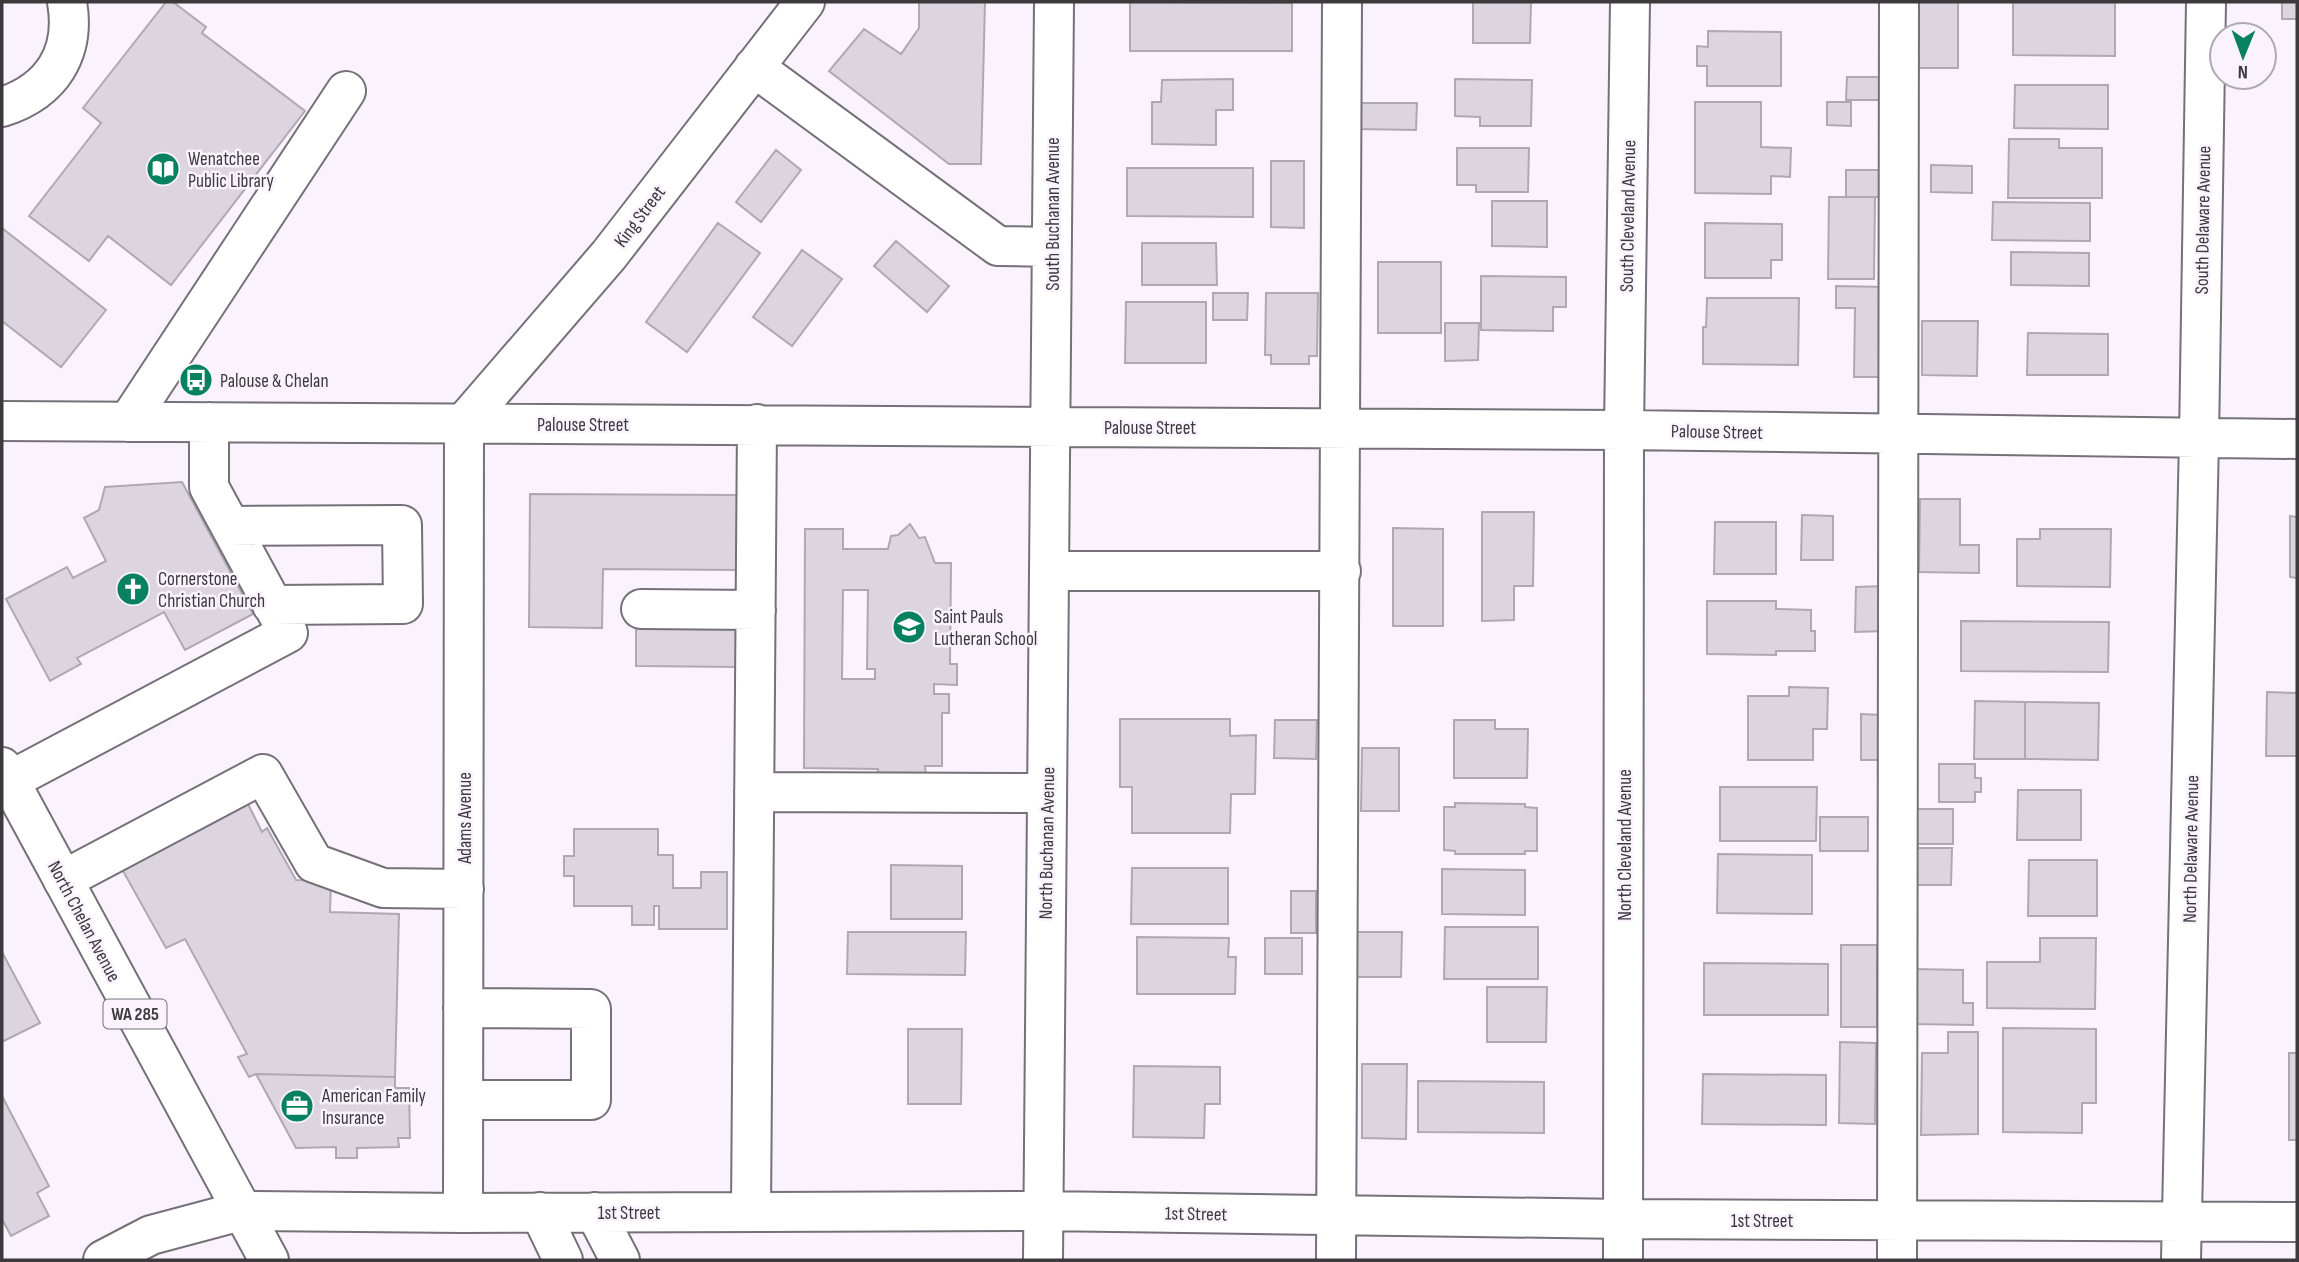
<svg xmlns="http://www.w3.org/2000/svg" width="2299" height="1262" viewBox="0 0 2299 1262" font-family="'Sofia Sans Condensed',sans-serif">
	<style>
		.building { fill: #dcd5df; stroke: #afa8b1; stroke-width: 2; fill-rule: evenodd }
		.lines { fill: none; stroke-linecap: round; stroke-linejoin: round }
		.minor-casing { stroke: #767079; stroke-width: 42 }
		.major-casing { stroke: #767079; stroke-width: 42 }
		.minor { stroke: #fff; stroke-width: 38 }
		.major { stroke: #fff; stroke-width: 38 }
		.labels { text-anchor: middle; stroke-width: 5; stroke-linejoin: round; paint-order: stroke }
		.shield { fill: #faf3fd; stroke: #767277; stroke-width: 2 }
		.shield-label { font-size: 18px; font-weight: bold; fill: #3d3a3e }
		.poi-label { font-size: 19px; fill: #3d3a3e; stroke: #faf3fd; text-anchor: start }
		.street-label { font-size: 19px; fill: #3d3a3e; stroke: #faf3fd }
	</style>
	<rect width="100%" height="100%" fill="#faf3fd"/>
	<!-- building -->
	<path class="building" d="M166 2H173L206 27 202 33 305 111 171 285 108 236 89 261 29 216 101 123 83 108Z
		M919 2H985L981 164H949L829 71 864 29 901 54 919 28Z
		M1130 2 1292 3V51H1130Z
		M1473 2H1531L1530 43H1473Z
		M1919 2H1958V68H1919Z
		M2013 2H2115V56L2013 55Z
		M2282 2H2297V19H2282Z
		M1708 31 1781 32V86H1707V66H1697V46L1708 47Z
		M1847 77H1881V100H1846Z
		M1233 79V110H1216V145L1152 144V102H1161L1162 80Z
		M1455 79 1532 80 1531 126H1480V117L1455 116Z
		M2015 85H2108V129L2014 128Z
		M1695 102H1761V147L1791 148 1790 177 1771 176V194L1695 193Z
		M1827 102H1851V126L1827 125Z
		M1357 103H1417L1416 130 1357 129Z
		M2009 139H2059V148H2102V198H2008Z
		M1457 148H1529L1528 192H1476V185H1457Z
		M776 150 801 170 761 222 736 202Z
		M1271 161H1304V228L1271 227Z
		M1931 165 1972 166V193L1931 192Z
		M1127 168H1253V217L1127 216Z
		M1846 170H1886V197H1846Z
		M1829 197H1875L1874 279H1828Z
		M1492 201H1547V247L1492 246Z
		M1993 202 2090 203V241L1992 240Z
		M718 223 760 253 687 352 646 322Z
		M1705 223 1782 224V260H1771V278H1705Z
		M2 228 106 310 61 367 2 321Z
		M896 241 949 286 927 312 874 266Z
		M1142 243H1216L1217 285H1142Z
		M802 250 842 279 792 346 753 317Z
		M2011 252 2089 253V286L2011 285Z
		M1378 262H1441V333H1378Z
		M1481 276 1566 277V307H1553V331L1481 330Z
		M1836 286 1887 287V377H1854L1855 308H1836Z
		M1213 293H1248L1247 320H1213Z
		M1266 293H1318L1317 356H1309V364H1271V355H1265Z
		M1707 298H1799L1798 365 1703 364V327H1706Z
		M1126 302H1206V363H1125Z
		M1922 321H1978L1977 376 1922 375Z
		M1445 323H1479L1478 360 1445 361Z
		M2028 333 2108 334V375H2027Z
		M182 482 253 614 185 650 164 612 77 658 81 664 50 681 6 599 67 567 73 578 106 561 84 518 99 510 105 487Z
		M530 494 738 495V570L603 569 602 628 529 627Z
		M1920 499H1960V545H1979V573L1919 572Z
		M1482 512H1534L1533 586H1514V620L1482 621Z
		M1802 515 1833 516V560H1801Z
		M2290 516 2297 517V578L2290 577Z
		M1715 522H1776V574H1714Z
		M910 524 919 538 925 537 935 563H951L950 664H957V685L934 684V694H949V713H942V766H925L926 776H878V769L804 768 805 529H843V549H888L891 536 898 535ZM843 590H868L867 669H875V679H842Z
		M1393 528 1443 529V626H1393Z
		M2040 529H2111L2110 587 2017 586V539H2040Z
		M1884 586V631L1855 632 1856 587Z
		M1707 601H1776V609L1811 610V631H1815V651H1776V655L1707 654Z
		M1961 621 2109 622 2108 672 1961 671Z
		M636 626 739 627V667L636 666Z
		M1789 687 1828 688 1827 729H1813V760H1748V696H1789Z
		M2267 692 2297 693V756H2266Z
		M1975 701 2025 702V759H1974Z
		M2025 702 2099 703 2098 760 2025 759Z
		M1861 714 1881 715V760H1861Z
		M1120 719H1230V736L1256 735 1255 794H1231L1230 833H1132V787H1120Z
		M1275 720H1317L1316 759 1274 758Z
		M1454 720H1495V729H1528L1527 778H1454Z
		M1362 748H1399V811H1361Z
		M1939 764H1975V778H1981V792H1975V802H1939Z
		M1720 787H1817L1816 841H1720Z
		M2018 790H2081V840H2017Z
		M1455 803 1525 804V807L1537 808V851H1525V854H1455V851L1444 850V807H1455Z
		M248 804 262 832 267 828 296 880 331 881 330 912 399 914 395 1077 256 1074 249 1077 238 1057 247 1054 185 939 166 948 118 862 188 825 192 834Z
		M1916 809H1953V844H1916Z
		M1820 817H1868V851H1820Z
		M574 829H658V855H673V888H701V872H727V929H659V906H654V925H632V906H574V876H564V856H574Z
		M1912 848H1952L1951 885H1912Z
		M1718 854 1812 855V914L1717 913Z
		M2029 860H2097V916H2028Z
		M891 865 962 866V919H891Z
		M1132 868H1228V924H1131Z
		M1442 869 1525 870V915L1442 914Z
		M1291 891H1316V933H1291Z
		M1445 927H1538V979H1444Z
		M848 932H966L965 975 847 974Z
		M1357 932H1402L1401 977H1357Z
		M1137 937 1229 938 1228 957H1236L1235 994H1137Z
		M1265 938H1302V974H1265Z
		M2040 938H2096L2095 1009 1987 1008V962H2040Z
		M1841 945H1877V1027H1841Z
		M2 952 40 1023 2 1042Z
		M1704 963 1828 964V1015H1704Z
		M1916 969 1963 970V1003H1973V1025L1916 1024Z
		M1487 987H1547L1546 1042H1487Z
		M2003 1028 2096 1029V1103H2082V1133L2003 1132Z
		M908 1029H962L961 1104H908Z
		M1948 1032H1978V1134L1921 1135 1922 1053H1948Z
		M1840 1042 1876 1043 1875 1124 1839 1123Z
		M2289 1053H2297V1140H2289Z
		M1362 1064H1407L1406 1139 1362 1138Z
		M1134 1066 1220 1067V1104H1205L1204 1138 1133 1137Z
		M256 1074 395 1077V1088H409L410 1138H398L399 1147 357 1148V1158H336V1147L296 1148Z
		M1703 1074 1826 1075V1125L1702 1124Z
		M1418 1081 1544 1082V1133L1418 1132Z
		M2 1096 49 1186 37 1193 49 1216 11 1236 2 1219Z"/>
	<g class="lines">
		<defs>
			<path id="minor" d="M754 67 998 246 1052 247
				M2 107C52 91 76 53 67 2
				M2 421 1624 430 2297 439
				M128 422 346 91
				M464 423 609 255 805 2
				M230 526 402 525 403 604 272 605
				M1049 571H1341
				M641 609 756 610
				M9 781 288 633 209 487V422
				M754 792 1047 793
				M63 880 263 774 314 863 383 888 464 889
				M463 1100H591V1009L463 1008
				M540 1212 563 1260
				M595 1212 620 1260
				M751 1212 757 424
				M463 1213 464 423
				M103 1260 151 1235 241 1211 463 1213 1043 1211 1624 1219 2297 1222
				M1043 1260 1054 2
				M1336 1260 1342 2
				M1623 1260 1624 430 1630 2
				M1897 1260 1899 2
				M2181 1260 2199 439 2206 2"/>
			<path id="major" d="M2 767 269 1260"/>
		</defs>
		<!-- minor casing -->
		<use href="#minor" class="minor-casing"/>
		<!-- major casing -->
		<use href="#major" class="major-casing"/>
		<!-- minor -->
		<use href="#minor" class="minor"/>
		<!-- major -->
		<use href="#major" class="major"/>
	</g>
	<!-- icons -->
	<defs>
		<symbol id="library-disc" viewBox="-11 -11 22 22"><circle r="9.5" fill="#088160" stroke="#faf3fd"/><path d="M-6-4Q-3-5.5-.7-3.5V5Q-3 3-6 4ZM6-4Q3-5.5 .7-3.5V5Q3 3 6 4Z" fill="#fff"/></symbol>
		<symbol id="bus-disc" viewBox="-11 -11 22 22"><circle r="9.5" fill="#088160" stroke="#faf3fd"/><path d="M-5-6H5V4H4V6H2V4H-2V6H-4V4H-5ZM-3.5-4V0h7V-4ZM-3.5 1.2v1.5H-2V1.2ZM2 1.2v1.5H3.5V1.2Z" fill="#fff"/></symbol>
		<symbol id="church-disc" viewBox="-11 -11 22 22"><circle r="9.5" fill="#088160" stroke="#faf3fd"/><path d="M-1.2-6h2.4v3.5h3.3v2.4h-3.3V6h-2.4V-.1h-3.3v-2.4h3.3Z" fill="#fff"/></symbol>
		<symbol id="school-disc" viewBox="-11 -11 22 22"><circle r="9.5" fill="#088160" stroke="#faf3fd"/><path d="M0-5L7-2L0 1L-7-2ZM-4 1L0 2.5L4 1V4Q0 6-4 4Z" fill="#fff"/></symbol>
		<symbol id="office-disc" viewBox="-11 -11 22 22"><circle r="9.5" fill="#088160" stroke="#faf3fd"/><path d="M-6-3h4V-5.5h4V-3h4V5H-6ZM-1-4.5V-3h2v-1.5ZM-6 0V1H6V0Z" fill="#fff"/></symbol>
	</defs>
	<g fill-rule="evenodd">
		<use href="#library-disc" x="144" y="150" width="38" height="38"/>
		<use href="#bus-disc" x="177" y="361" width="38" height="38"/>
		<use href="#church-disc" x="114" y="570" width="38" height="38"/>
		<use href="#school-disc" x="890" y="608" width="38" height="38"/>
		<use href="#office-disc" x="278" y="1087" width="38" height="38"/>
	</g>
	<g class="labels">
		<!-- shield labels -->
		<rect class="shield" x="103.5" y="999.5" width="63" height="29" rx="5"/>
		<g class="shield-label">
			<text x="135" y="1020">WA 285</text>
		</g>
		<!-- poi labels -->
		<g class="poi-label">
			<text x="188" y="165">Wenatchee<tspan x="188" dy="22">Public Library</tspan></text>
			<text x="220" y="387">Palouse &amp; Chelan</text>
			<text x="158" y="585">Cornerstone<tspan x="158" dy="22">Christian Church</tspan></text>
			<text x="934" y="623">Saint Pauls<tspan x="934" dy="22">Lutheran School</tspan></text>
			<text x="322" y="1102">American Family<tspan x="322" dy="22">Insurance</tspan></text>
		</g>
		<!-- street labels -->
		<g class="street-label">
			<text transform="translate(1052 214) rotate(-90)" y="7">South Buchanan Avenue</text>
			<text transform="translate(639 216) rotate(-53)" y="7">King Street</text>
			<text transform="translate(1627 216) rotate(-89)" y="7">South Cleveland Avenue</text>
			<text transform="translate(2202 220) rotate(-89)" y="7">South Delaware Avenue</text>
			<text x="583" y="431">Palouse Street</text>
			<text x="1150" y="434">Palouse Street</text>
			<text transform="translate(1717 431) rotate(1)" y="7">Palouse Street</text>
			<text transform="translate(464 818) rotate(-90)" y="7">Adams Avenue</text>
			<text transform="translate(1046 843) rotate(-89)" y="7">North Buchanan Avenue</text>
			<text transform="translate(1624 845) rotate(-90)" y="7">North Cleveland Avenue</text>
			<text transform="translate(2190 849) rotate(-89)" y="7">North Delaware Avenue</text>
			<text transform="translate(85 921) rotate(62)" y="7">North Chelan Avenue</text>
			<text x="629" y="1219">1st Street</text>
			<text transform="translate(1196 1213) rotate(1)" y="7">1st Street</text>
			<text x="1762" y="1227">1st Street</text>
		</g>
	</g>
	<!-- border -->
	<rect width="2299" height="1262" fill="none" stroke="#3d3a3e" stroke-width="7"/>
	<!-- north arrow -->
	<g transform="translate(2243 56) rotate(181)"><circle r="33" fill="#faf3fd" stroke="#aea9b1" stroke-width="2"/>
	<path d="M0-5L12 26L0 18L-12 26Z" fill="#088160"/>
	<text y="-10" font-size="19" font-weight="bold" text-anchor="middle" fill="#3d3a3e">N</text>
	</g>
</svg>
